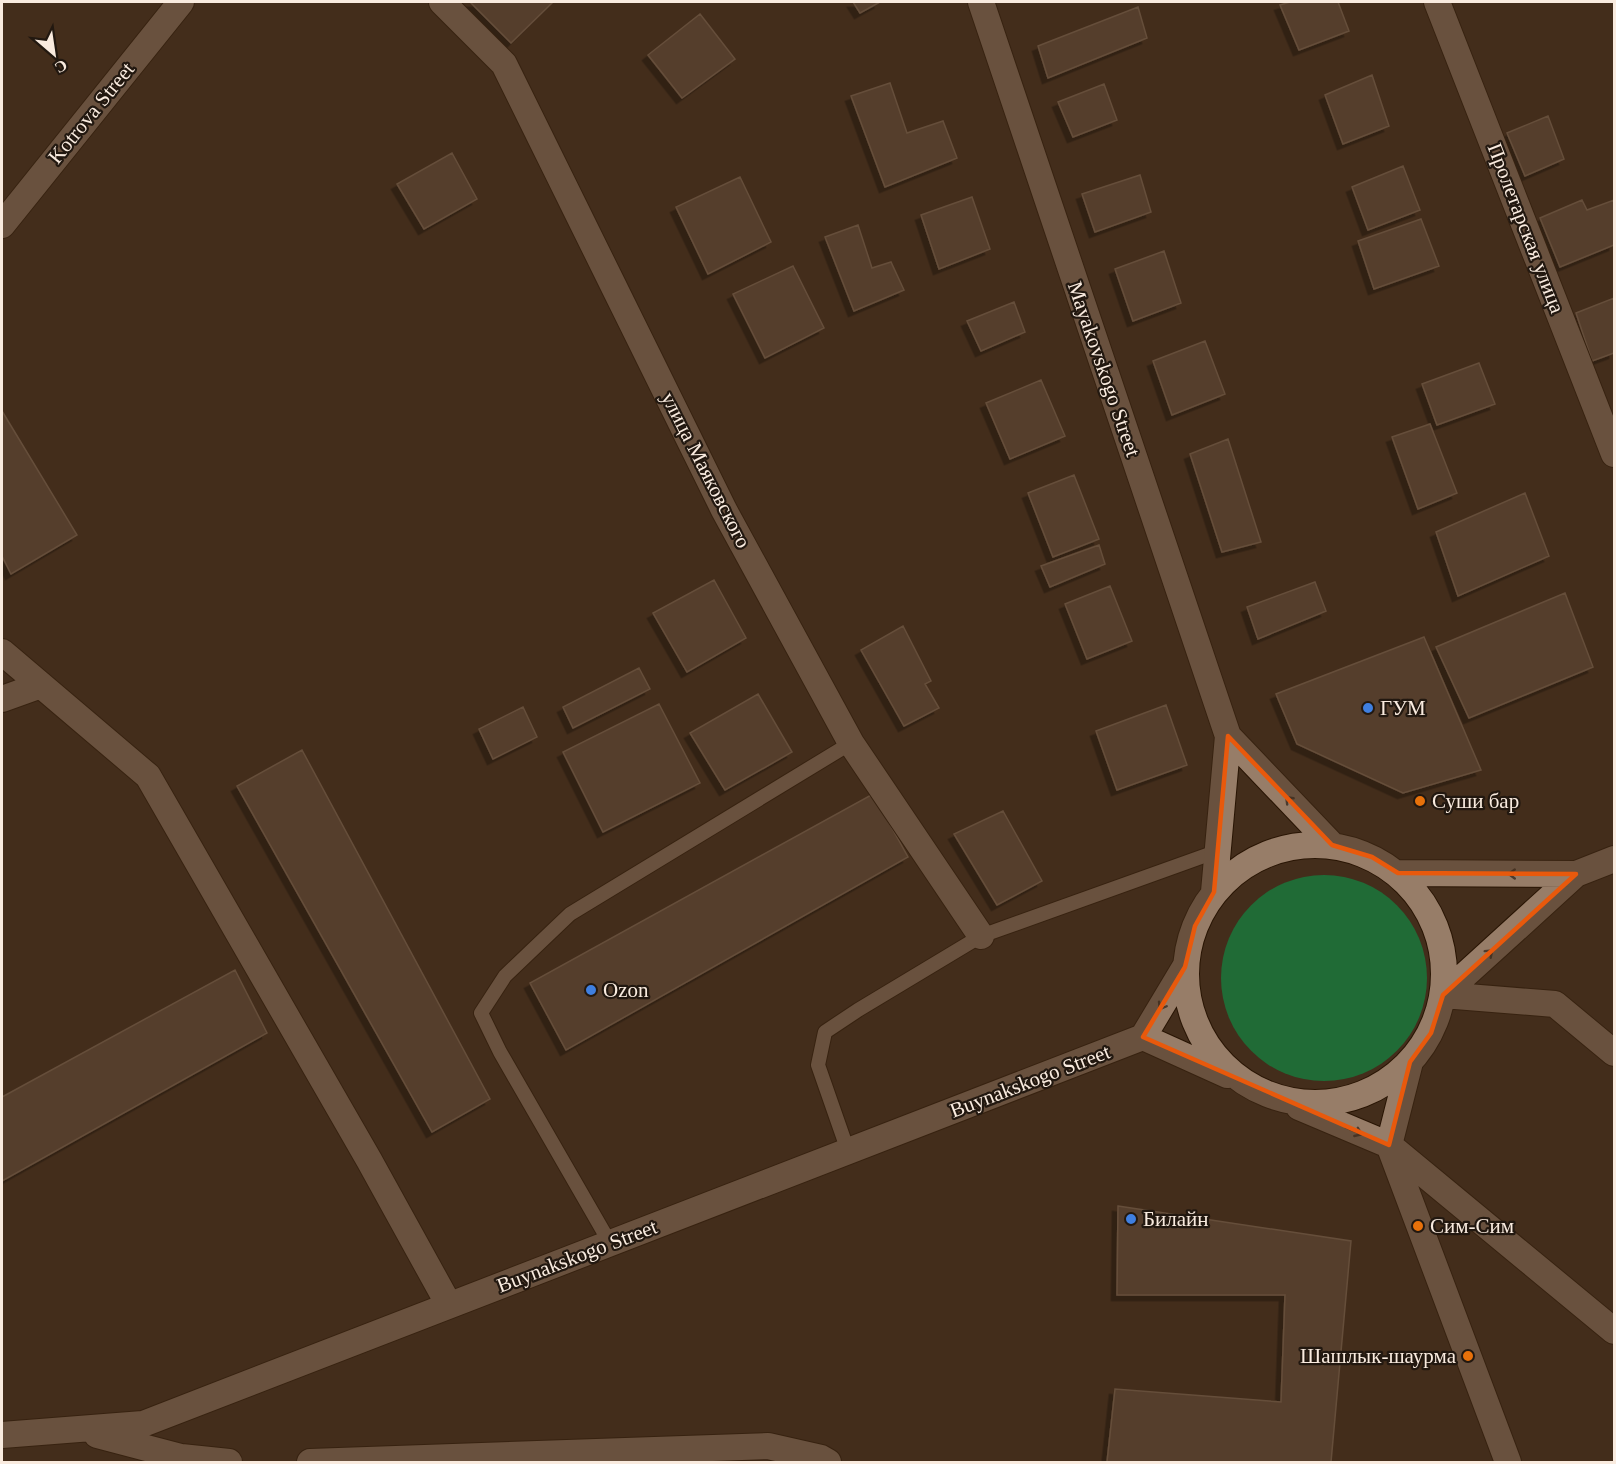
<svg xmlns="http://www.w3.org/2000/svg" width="1616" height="1464" viewBox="0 0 1616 1464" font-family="'Times New Roman',serif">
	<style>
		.green { fill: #206b36 }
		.building { fill: #6b5340; stroke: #8f7561; stroke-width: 1.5; filter: url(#shadow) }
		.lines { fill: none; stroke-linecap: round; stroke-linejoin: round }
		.lane-casing { stroke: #291504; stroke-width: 16 }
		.street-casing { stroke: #291504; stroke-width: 28 }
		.lane { stroke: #977d68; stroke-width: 14 }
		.street { stroke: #977d68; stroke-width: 26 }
		.oneway { stroke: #4b3b2f }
		.marked { fill: none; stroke: #e8590c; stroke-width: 4.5; stroke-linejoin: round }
		.shop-dot { fill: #3f7fe0; stroke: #221810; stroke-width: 2 }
		.food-dot { fill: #e8710a; stroke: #221810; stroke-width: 2 }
		.labels { text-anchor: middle; stroke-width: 4.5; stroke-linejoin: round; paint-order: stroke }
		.street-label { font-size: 21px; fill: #f9ebdf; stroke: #221810 }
		.poi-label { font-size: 21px; fill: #f9ebdf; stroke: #221810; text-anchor: start }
	</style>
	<defs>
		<filter id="shadow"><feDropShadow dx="-5.5" dy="5.5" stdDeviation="0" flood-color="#0009"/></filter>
	</defs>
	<rect width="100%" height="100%" fill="#432d1b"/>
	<!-- green -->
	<path class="green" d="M1221 978a103 103 0 1 1 206 0a103 103 0 1 1-206 0Z"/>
	<!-- building -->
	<path class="building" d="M470 2H553L511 43Z
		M853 2H880L860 13Z
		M1290 2H1338L1349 31 1299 50 1280 5Z
		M1138 7 1147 38 1048 78 1038 46Z
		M700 14 735 59 682 98 648 55Z
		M1372 75 1389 126 1343 144 1325 95Z
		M890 83 907 133 943 121 957 158 885 187 851 96Z
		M1104 84 1117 120 1073 137 1058 102Z
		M1548 116 1564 159 1525 176 1507 133Z
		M452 153 477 199 424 229 397 184Z
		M1403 166 1420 210 1368 230 1352 187Z
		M1140 175 1151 212 1095 232 1082 194Z
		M740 177 771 242 708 274 676 207Z
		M972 197 990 249 939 269 921 215Z
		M1582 200 1587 210 1614 200V245L1560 267 1540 218Z
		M1421 219 1439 266 1374 289 1358 241Z
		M858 225 872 268 891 262 904 290 854 311 825 237Z
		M1164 251 1181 303 1133 321 1115 269Z
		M793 266 824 328 765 358 733 294Z
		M1614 298V353L1592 361 1576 313Z
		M1014 302 1025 332 981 351 967 321Z
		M1205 341 1225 394 1172 415 1153 361Z
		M1479 363 1495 404 1437 425 1422 384Z
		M1041 380 1065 436 1010 459 986 403Z
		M2 411 77 535 11 574 2 556Z
		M1430 424 1457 493 1418 509 1392 437Z
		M1228 439 1261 542 1222 552 1190 454Z
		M1074 475 1099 539 1053 557 1028 493Z
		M1525 493 1549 556 1458 596 1436 532Z
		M1099 545 1105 564 1050 587 1041 566Z
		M714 580 746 638 687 672 653 613Z
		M1315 582 1326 611 1258 639 1247 607Z
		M1110 586 1132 641 1087 659 1065 604Z
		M1565 593 1593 667 1469 718 1436 647Z
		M903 626 931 681 925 684 939 708 904 726 861 650Z
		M1424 637 1481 770 1403 793 1297 744 1276 694Z
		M639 668 650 689 573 728 563 707Z
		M758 694 792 752 725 790 690 733Z
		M659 704 700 783 603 832 563 752Z
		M1166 705 1187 765 1117 790 1096 731Z
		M523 707 537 737 493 759 479 729Z
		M302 750 490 1099 432 1132 237 786Z
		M873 794 908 857 566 1050 530 983Z
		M1003 811 1042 881 997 905 954 834Z
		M235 970 267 1033 2 1181V1097Z
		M1118 1206 1351 1241 1331 1462H1107L1115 1389 1281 1402 1285 1295H1117Z"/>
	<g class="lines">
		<defs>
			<path id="lane" d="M848 1151 818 1065 825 1032 858 1010 981 936 1218 851
				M610 1243 500 1052 481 1013 505 976 570 914 851 743"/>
			<path id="street" d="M442 2 504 64 724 510 851 743 981 936
				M981 2 1228 736
				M1437 2 1614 454
				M2 225 181 2
				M2 652 148 776 369 1160 449 1305
				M2 699 41 685
				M1186 974a129 129 0 1 1 258 0a129 129 0 1 1-258 0Z
				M1398 873 1576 874
				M1214 892 1228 736 1332 845
				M1443 995 1576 874 1614 859
				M1443 995 1555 1004 1614 1053
				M1143 1037 1227 1075
				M1143 1037 1185 967
				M1299 1107 1389 1145 1614 1331
				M1389 1145 1508 1462
				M1389 1145 1410 1062
				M2 1435 143 1424 1143 1037
				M97 1435 181 1457 229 1462
				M310 1462 768 1446 821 1458 828 1462"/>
		</defs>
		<!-- lane casing -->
		<use href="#lane" class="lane-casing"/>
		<!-- street casing -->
		<use href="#street" class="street-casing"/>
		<!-- lane -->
		<use href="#lane" class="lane"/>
		<!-- street -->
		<use href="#street" class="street"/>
	</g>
	<!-- one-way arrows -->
	<defs><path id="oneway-shaft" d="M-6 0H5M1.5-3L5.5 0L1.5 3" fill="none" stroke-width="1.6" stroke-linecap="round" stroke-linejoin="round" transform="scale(1.5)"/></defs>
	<g class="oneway">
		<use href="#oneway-shaft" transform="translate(1292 803) rotate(-134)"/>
		<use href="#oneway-shaft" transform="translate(1517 874) rotate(-180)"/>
		<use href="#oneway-shaft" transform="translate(1486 956) rotate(-42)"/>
		<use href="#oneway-shaft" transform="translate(1164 1002) rotate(121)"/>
		<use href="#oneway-shaft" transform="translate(1354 1131) rotate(23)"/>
	</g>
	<!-- marked area -->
	<path d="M0 0H1616V1464H0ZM1228 736 1332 845 1372 857 1398 873 1576 874 1443 995 1431 1033 1410 1062 1389 1145 1143 1037 1185 967 1195 926 1214 892Z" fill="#432d1b" fill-opacity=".55" fill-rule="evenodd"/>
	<path class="marked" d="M1228 736 1332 845 1372 857 1398 873 1576 874 1443 995 1431 1033 1410 1062 1389 1145 1143 1037 1185 967 1195 926 1214 892Z"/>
	<!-- markers -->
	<g class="shop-dot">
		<circle cx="1368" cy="708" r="6"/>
		<circle cx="591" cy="990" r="6"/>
		<circle cx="1131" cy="1219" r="6"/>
	</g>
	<g class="food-dot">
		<circle cx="1420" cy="801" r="6"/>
		<circle cx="1418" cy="1226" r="6"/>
		<circle cx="1468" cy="1356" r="6"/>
	</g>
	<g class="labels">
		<!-- street labels -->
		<g class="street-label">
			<text transform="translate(91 113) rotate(-51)" y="7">Kotrova Street</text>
			<text transform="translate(1526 228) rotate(69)" y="7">Пролетарская улица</text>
			<text transform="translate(1104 369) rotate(71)" y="7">Mayakovskogo Street</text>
			<text transform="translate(706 470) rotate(63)" y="7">улица Маяковского</text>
			<text transform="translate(1030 1081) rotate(-21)" y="7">Buynakskogo Street</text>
			<text transform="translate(577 1256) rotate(-21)" y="7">Buynakskogo Street</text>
		</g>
		<!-- poi labels -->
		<g class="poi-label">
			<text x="1380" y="715">ГУМ</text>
			<text x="1432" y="808">Суши бар</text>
			<text x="603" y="997">Ozon</text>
			<text x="1143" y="1226">Билайн</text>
			<text x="1430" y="1233">Сим-Сим</text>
			<text x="1456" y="1363" text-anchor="end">Шашлык-шаурма</text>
		</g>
	</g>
	<!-- border -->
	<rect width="1616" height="1464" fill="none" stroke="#f9ebdf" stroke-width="6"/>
	<!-- north arrow -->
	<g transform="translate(54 54) rotate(151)" stroke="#221810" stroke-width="4.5" paint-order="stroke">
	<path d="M0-4.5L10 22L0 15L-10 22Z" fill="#f9ebdf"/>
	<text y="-9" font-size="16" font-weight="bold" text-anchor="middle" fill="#f9ebdf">С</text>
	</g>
</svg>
